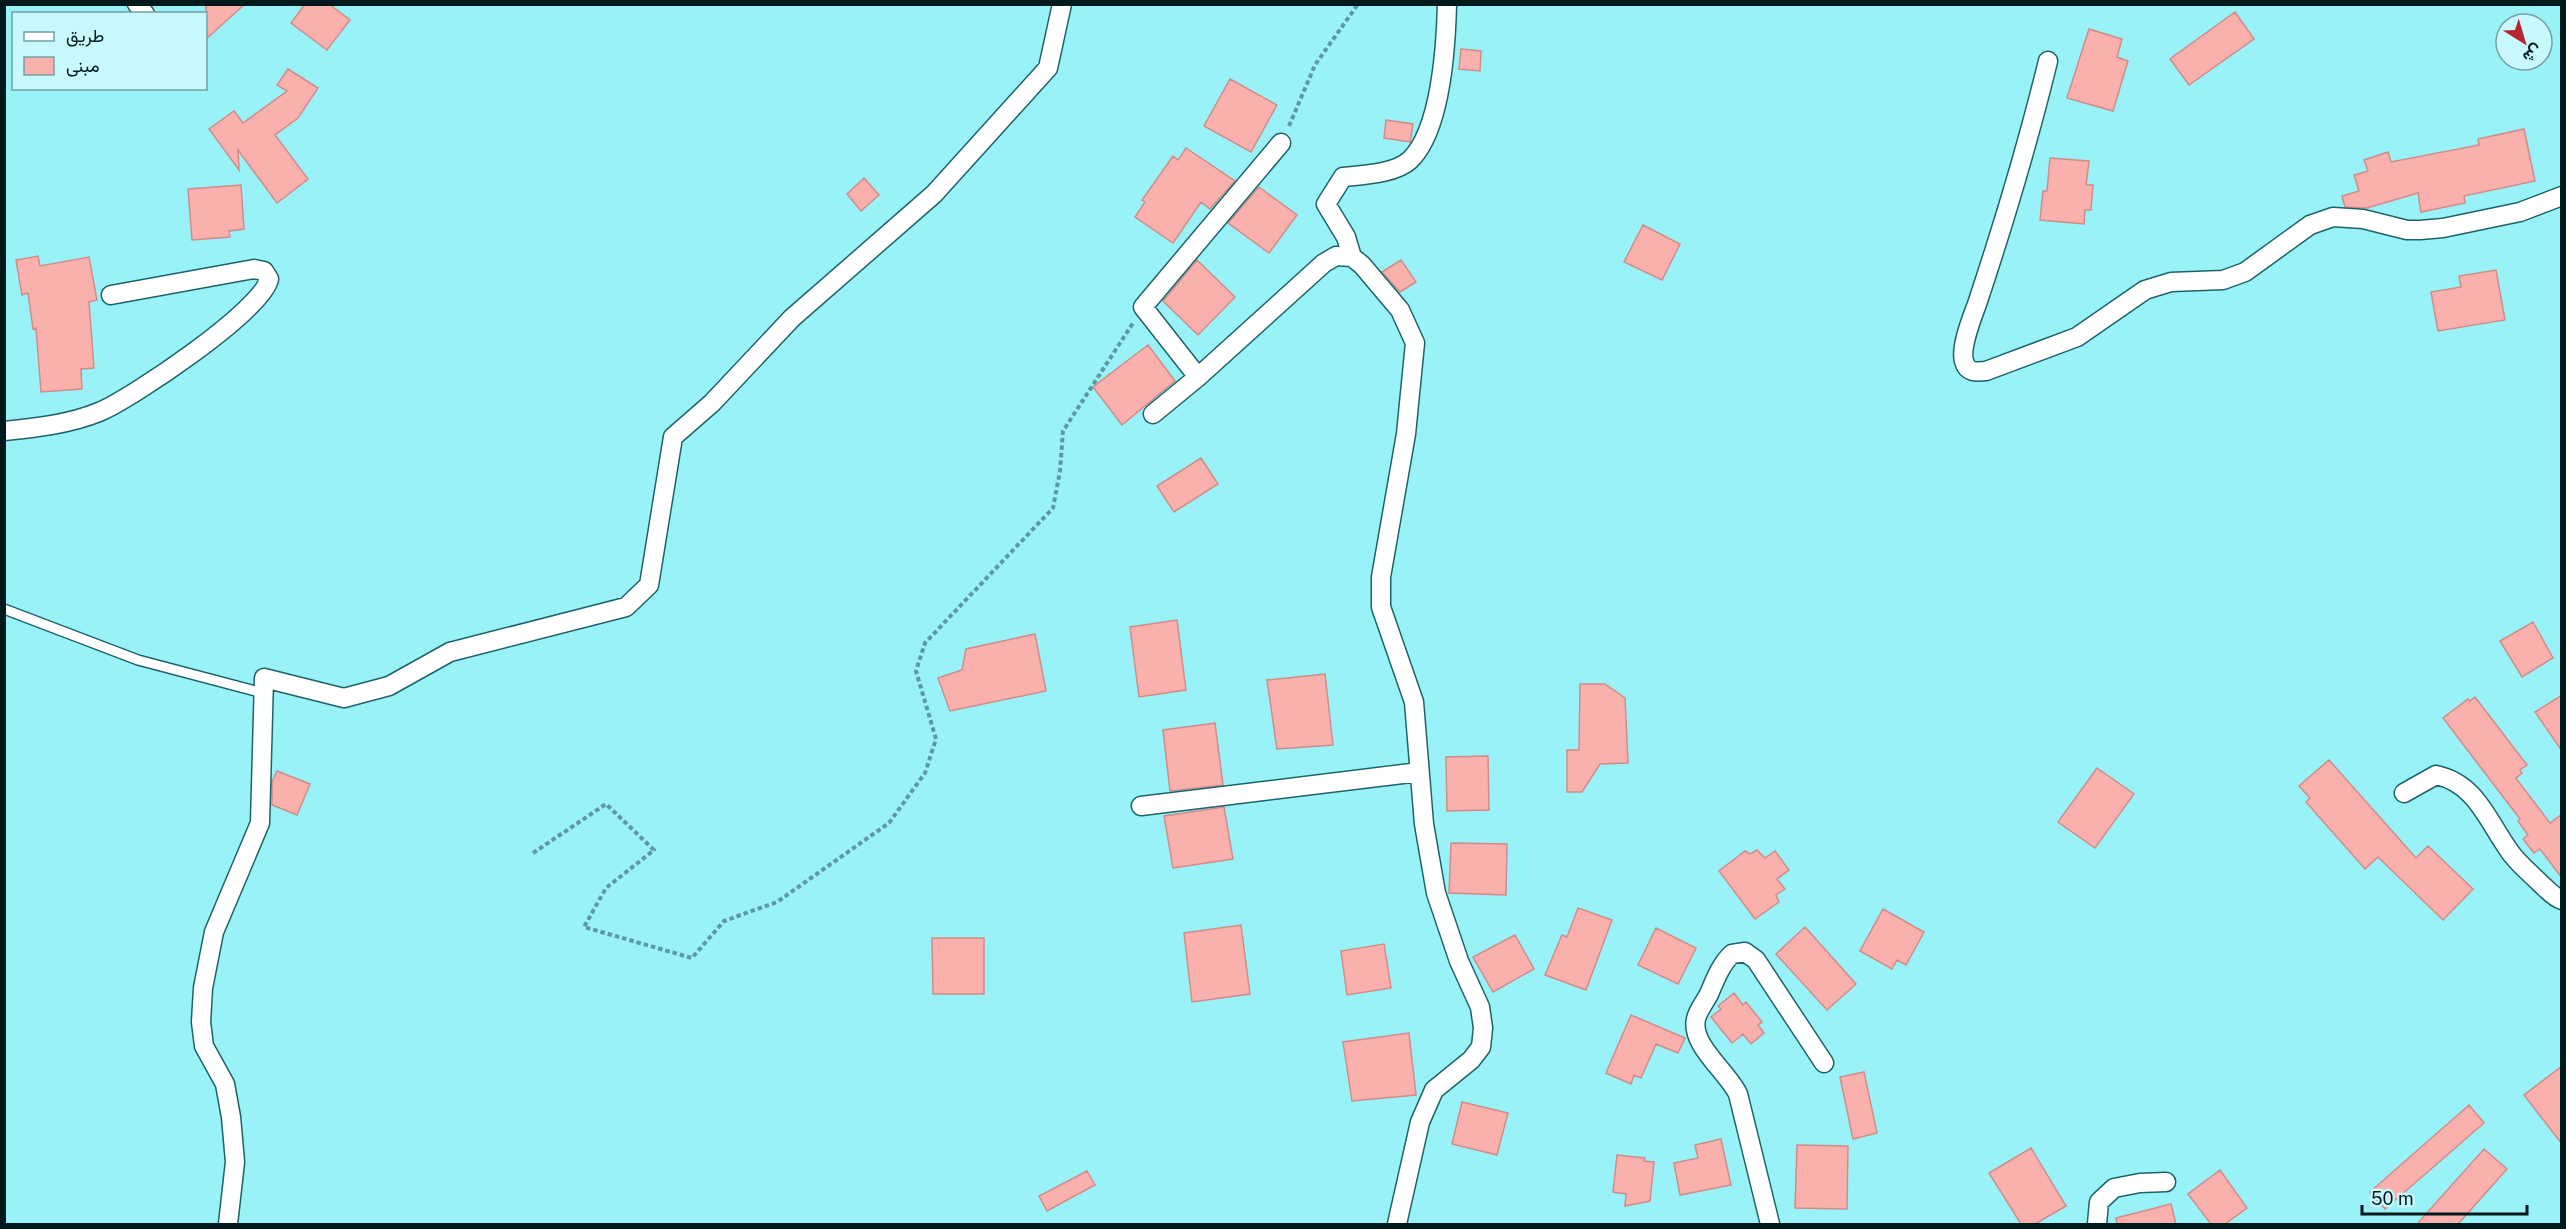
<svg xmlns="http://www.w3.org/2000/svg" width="2566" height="1229" viewBox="0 0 2566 1229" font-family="'Public Sans',Vazirmatn,sans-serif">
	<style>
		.building { fill: #fab1ad; stroke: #d18c89; stroke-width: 1.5 }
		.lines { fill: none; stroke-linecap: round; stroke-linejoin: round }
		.service-casing { stroke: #1d6369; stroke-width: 12 }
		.minor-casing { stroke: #1d6369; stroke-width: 21 }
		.path { stroke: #5c9aa0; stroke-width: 4; stroke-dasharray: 4.5 3; stroke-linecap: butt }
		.service { stroke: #fff; stroke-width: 9 }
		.minor { stroke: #fff; stroke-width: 18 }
	</style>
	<rect width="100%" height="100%" fill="#9af2f9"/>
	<!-- building -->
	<path class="building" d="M206 4H245L206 39Z
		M305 4H329L350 20 327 50 291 23Z
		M2235 12 2254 39 2189 85 2170 59Z
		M2089 29 2122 39 2117 57 2128 61 2113 111 2067 98Z
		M1461 49 1481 51 1480 71 1459 69Z
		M288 69 318 88 298 118 275 135 308 179 277 203 238 150 239 170 209 129 234 111 243 123 287 91 277 85Z
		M1230 79 1277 105 1251 152 1204 126Z
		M1386 120 1413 124 1410 142 1384 138Z
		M2524 129 2535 181 2464 196 2465 203 2421 212 2418 193 2367 208 2345 207 2342 196 2359 191 2354 175 2368 171 2364 160 2388 152 2391 162 2479 145 2478 139Z
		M1186 148 1235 181 1210 209 1201 202 1173 243 1135 217 1145 202 1142 200 1173 156 1178 160Z
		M2050 158 2089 161 2086 185H2093L2091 210H2085L2084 224 2040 220 2043 191H2047Z
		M864 178 879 195 861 211 847 194Z
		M241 185 244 229 229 231 230 237 192 240 188 189Z
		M1259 187 1297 215 1269 253 1228 223Z
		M1643 225 1680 244 1662 280 1624 262Z
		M38 256 40 266 89 257 97 300 89 302 94 368 81 369 82 389 41 392 36 328 33 329 28 293 22 295 16 260Z
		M1197 260 1235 297 1198 335 1163 301Z
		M1401 260 1416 282 1400 292 1382 272Z
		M2496 270 2505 320 2438 331 2431 292 2461 287 2459 276Z
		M1148 345 1175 381 1122 425 1093 387Z
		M1201 458 1218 484 1174 512 1157 486Z
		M1177 620 1186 690 1139 697 1130 627Z
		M2533 622 2553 658 2522 677 2500 641Z
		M1035 634 1046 691 950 711 938 678 962 670 966 649Z
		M1325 674 1333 745 1277 749 1267 680Z
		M1580 684H1605L1625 698 1628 763 1600 764 1582 792H1567V750H1579Z
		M2562 695V751L2535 712Z
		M2475 697 2527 765 2520 770 2522 773 2516 778 2518 781 2550 823 2562 814V878L2540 849 2534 853 2523 839 2528 835 2518 821 2520 819 2443 718 2468 699 2470 701Z
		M1215 723 1223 785 1170 791 1163 730Z
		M1488 756 1489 810 1447 811 1446 757Z
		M2329 760 2416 858 2428 846 2473 889 2443 920 2378 857 2365 869 2306 802 2310 798 2299 786Z
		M2097 768 2134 794 2095 848 2058 822Z
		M277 771 310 784 297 815 272 805V782Z
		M1224 807 1233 859 1173 868 1164 816Z
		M1451 843 1507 844 1506 895 1449 893Z
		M1757 850 1765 858 1775 851 1789 870 1777 879 1785 889 1776 895 1779 902 1755 919 1719 871 1745 851 1750 854Z
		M1578 908 1612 920 1586 990 1545 975 1562 935 1567 937Z
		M1883 909 1924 932 1906 965 1897 960 1892 969 1860 951Z
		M1241 925 1250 994 1192 1002 1184 933Z
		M1805 927 1856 984 1827 1010 1776 954Z
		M1656 928 1696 948 1678 984 1638 965Z
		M1515 935 1534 969 1493 992 1473 957Z
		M932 938H984V994H933Z
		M1384 944 1391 988 1347 995 1341 951Z
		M1734 993 1743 1005 1746 1002 1762 1022 1758 1025 1764 1033 1751 1044 1743 1034 1732 1043 1711 1017 1721 1009 1718 1006Z
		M1631 1015 1685 1038 1678 1053 1656 1044 1641 1078 1634 1075 1631 1084 1606 1073Z
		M1409 1033 1416 1095 1352 1101 1343 1042Z
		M2562 1066V1144L2524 1095Z
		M1864 1072 1877 1133 1853 1139 1840 1077Z
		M1462 1102 1508 1113 1497 1155 1452 1144Z
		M2469 1105 2484 1123 2385 1209 2370 1192Z
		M1721 1139 1731 1185 1680 1195 1674 1163 1698 1158 1695 1145Z
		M1797 1145 1848 1146 1847 1209 1795 1208Z
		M2031 1148 2066 1206 2035 1224H2021L1989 1173Z
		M2484 1149 2507 1169 2458 1224H2417Z
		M1617 1155 1645 1158 1644 1161 1654 1162 1650 1201 1625 1206 1626 1194 1613 1192Z
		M2220 1170 2247 1208 2225 1224H2211L2188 1194Z
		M1087 1171 1095 1185 1047 1211 1039 1196Z
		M2171 1204 2176 1224H2117L2116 1218Z"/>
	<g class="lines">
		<defs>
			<path id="service" d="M4 609 138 660 263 693"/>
			<path id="minor" d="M137 4 145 14
				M2048 61C2028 143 2004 223 1977 304 1972 318 1960 347 1964 361 1967 373 1976 372 1986 371L2077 337 2145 290 2171 282 2223 280 2245 272 2310 225 2333 217 2363 219 2407 230H2420L2443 228 2520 212 2562 196
				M1352 257 1346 237 1326 204 1343 177C1362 175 1395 174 1410 160 1441 130 1446 46 1447 4
				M1198 377 1143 307 1281 143
				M1153 414 1198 377 1324 263 1336 256 1352 257 1362 265 1400 310 1415 343 1406 434 1381 577V607L1414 702 1424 824 1436 893 1459 961 1480 1007 1483 1028 1481 1047 1471 1060 1434 1090 1420 1122 1397 1224
				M4 431C35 428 70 424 99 412 131 399 263 310 269 279L264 271 254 269 111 295
				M2404 793 2436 775C2475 783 2487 819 2508 849 2516 862 2529 872 2540 883 2547 889 2553 897 2562 900
				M1141 806 1419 772
				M228 1224 235 1162 231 1117 225 1084 204 1046 201 1022 203 988 214 932 260 823 264 678 344 698 389 686 450 652 626 607 649 585 673 437 712 403 792 318 934 194 1048 68 1062 4
				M1770 1224 1738 1094C1728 1072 1690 1045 1696 1019 1698 1010 1705 1002 1709 994 1715 980 1721 964 1732 954L1745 952 1756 960 1824 1063
				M2097 1224 2099 1202 2114 1188 2140 1183 2166 1182"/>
		</defs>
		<!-- service casing -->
		<use href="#service" class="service-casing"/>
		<!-- minor casing -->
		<use href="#minor" class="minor-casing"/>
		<!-- path -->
		<path class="path" d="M1289 126 1315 65 1358 4
			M533 853 606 804 654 850 606 888 584 927 692 958 724 921 777 902 889 823 925 773 936 739 916 671 925 643 1053 508 1060 471 1063 431 1133 323"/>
		<!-- service -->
		<use href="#service" class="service"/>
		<!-- minor -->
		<use href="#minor" class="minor"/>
	</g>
	<!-- border -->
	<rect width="2566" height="1229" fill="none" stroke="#00191c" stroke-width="12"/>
	<!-- legend -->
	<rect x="12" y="12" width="195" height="78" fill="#c7f9fd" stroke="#779fa3" stroke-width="1.5"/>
	<rect x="24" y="32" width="30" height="9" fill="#ffffff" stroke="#779fa3" stroke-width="1.5"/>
	<text x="66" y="42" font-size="18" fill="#00191c">طريق</text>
	<rect x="24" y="57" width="30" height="18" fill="#fab1ad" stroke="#779fa3" stroke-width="1.5"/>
	<text x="66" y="72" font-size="18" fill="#00191c">مبنى</text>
	<!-- north arrow -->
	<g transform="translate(2524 42) rotate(143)"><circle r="28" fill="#c7f9fd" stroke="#779fa3" stroke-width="1.5"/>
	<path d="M0-4.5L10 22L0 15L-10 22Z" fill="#b62531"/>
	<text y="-9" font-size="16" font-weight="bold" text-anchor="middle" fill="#00191c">ش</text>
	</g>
	<!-- scale -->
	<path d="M2362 1205v9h165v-9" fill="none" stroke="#00191c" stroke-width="3"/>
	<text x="2371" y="1205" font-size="18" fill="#00191c" stroke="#c7f9fd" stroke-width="4.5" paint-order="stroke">50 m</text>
</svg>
